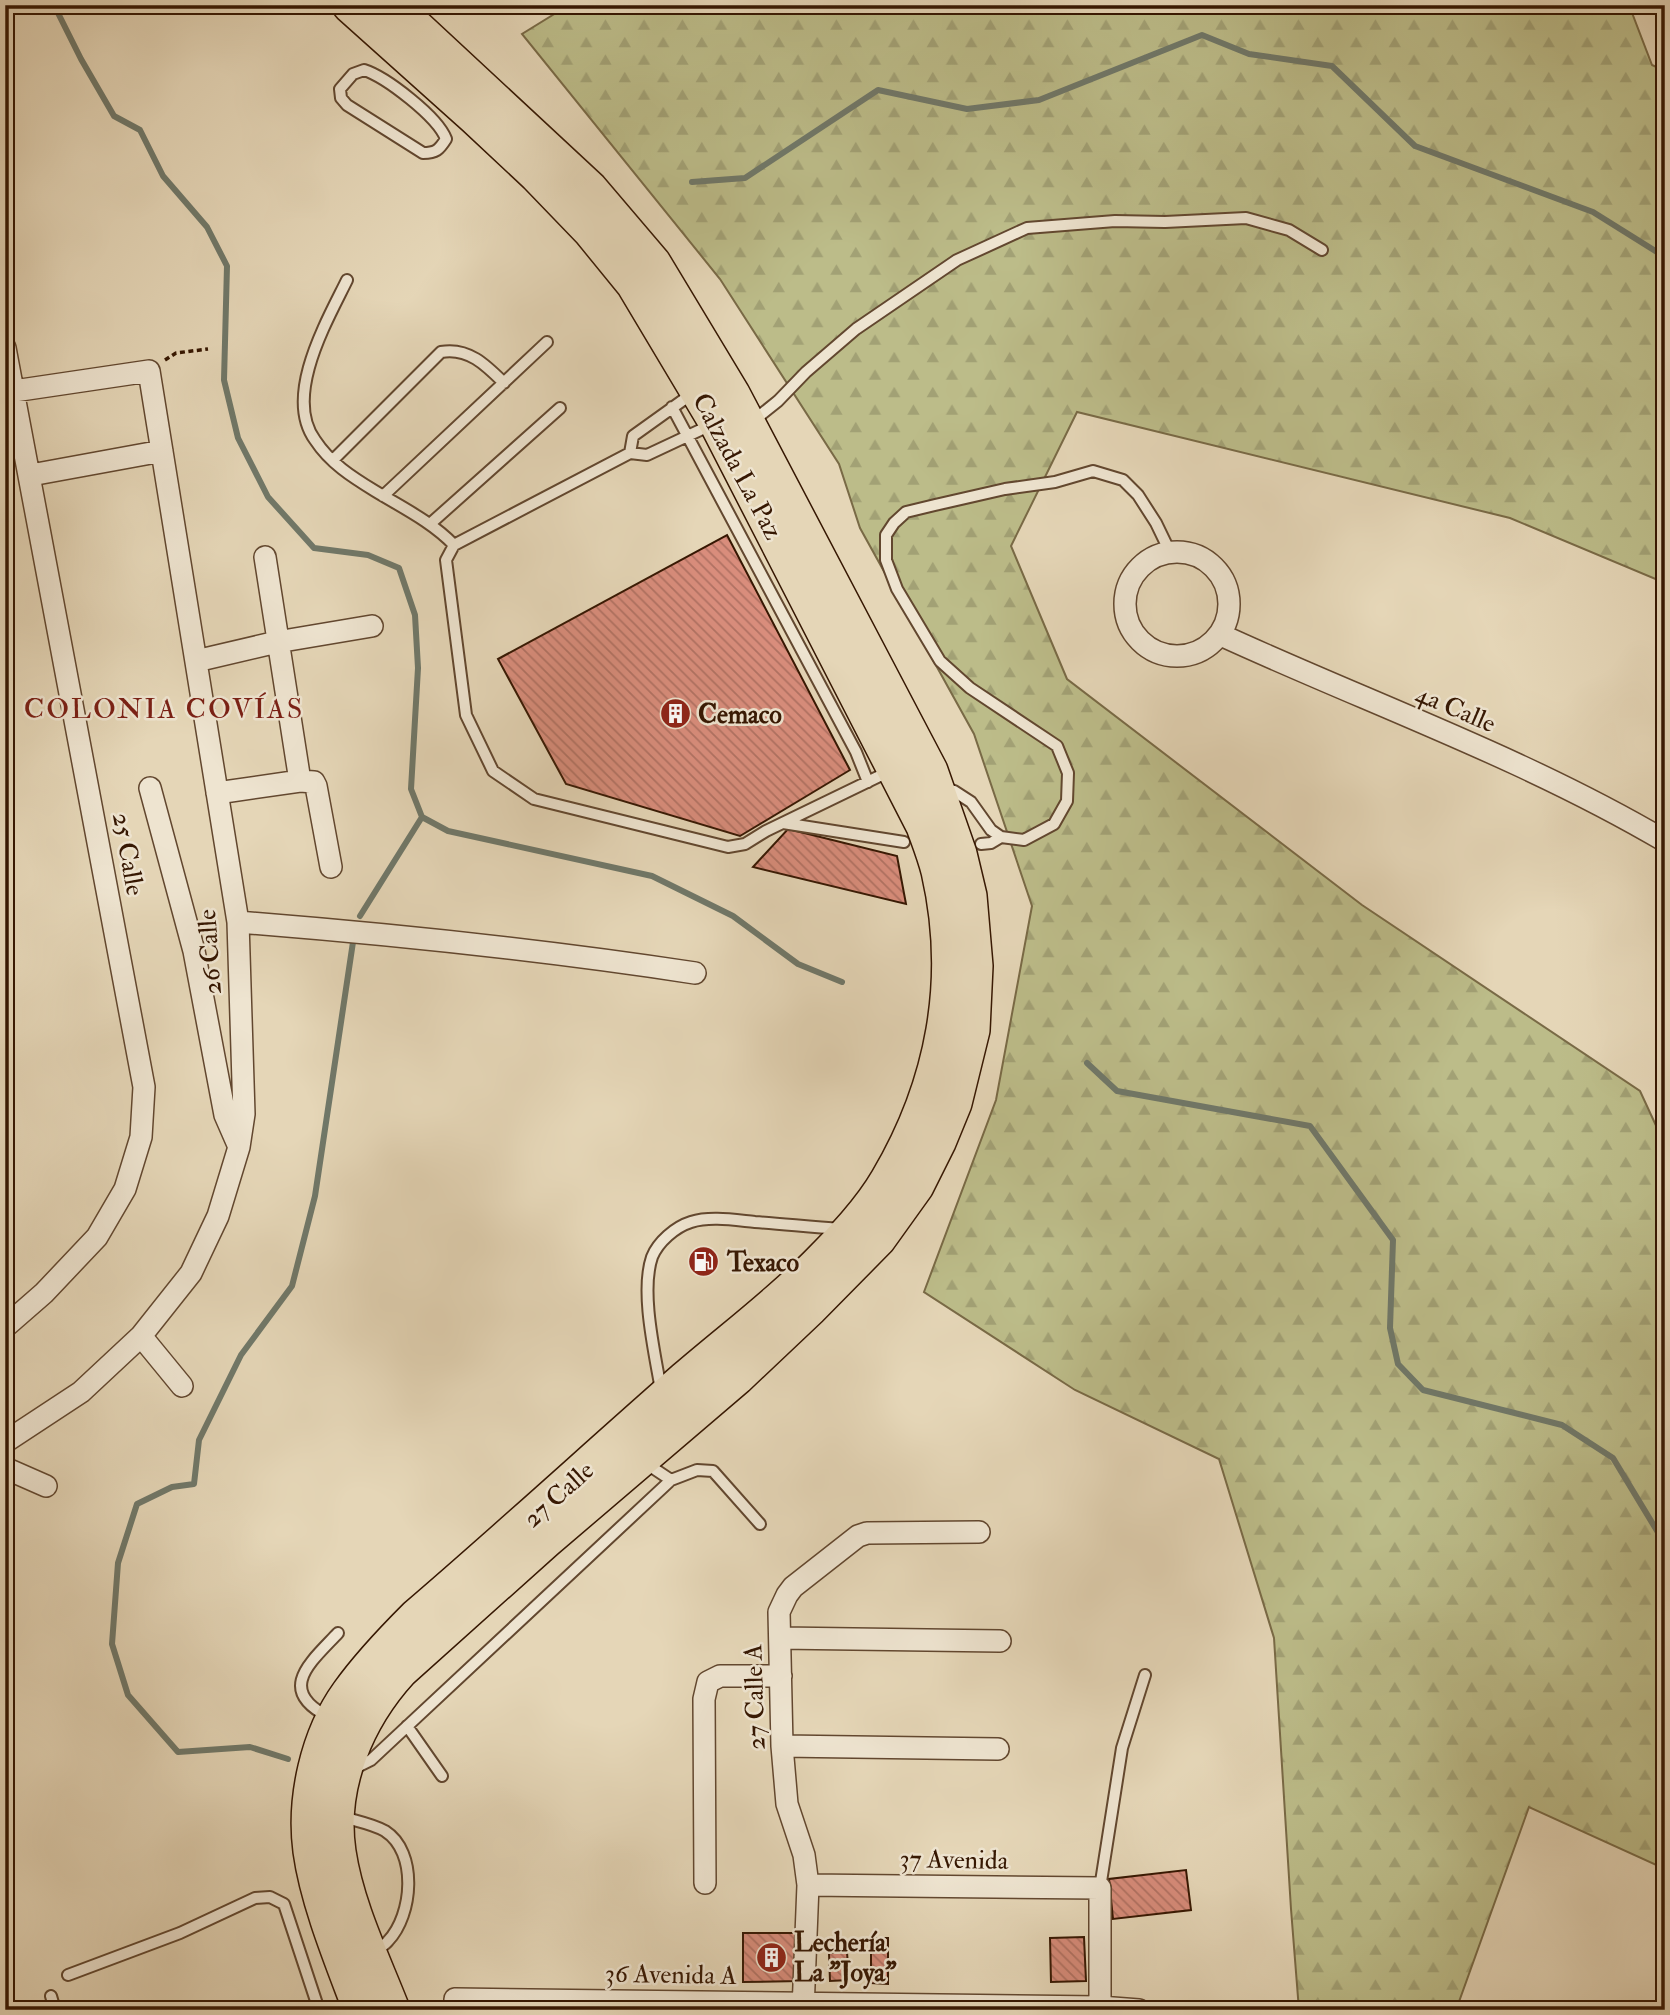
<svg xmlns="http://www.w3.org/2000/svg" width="1670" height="2015" viewBox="0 0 1670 2015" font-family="'IM FELL Double Pica',serif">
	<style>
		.forest { fill: url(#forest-firs); stroke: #796a46; stroke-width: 2 }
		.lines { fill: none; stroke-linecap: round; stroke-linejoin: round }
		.stream { stroke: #707869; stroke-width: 6 }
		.building { fill: url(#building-back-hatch); stroke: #361702; stroke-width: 2 }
		.lane-casing { stroke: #62472f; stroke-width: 14 }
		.street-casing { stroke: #62472f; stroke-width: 24 }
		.primary-casing { stroke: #361702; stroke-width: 38 }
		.path { stroke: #361702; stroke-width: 3.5; stroke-dasharray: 5 3.5; stroke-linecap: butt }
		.lane { stroke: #eee4d0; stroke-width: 10 }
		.street { stroke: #eee4d0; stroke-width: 21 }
		.primary { stroke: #e5d6b7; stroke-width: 35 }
		.labels { text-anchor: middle; stroke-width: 5; stroke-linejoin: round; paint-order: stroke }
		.street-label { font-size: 26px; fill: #361702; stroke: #eee4d0 }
		.poi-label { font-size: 26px; font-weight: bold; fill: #361702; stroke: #eee4d0; text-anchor: start }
		.neighbourhood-label { font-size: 28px; letter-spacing: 2px; fill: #7a1f14; stroke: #eee4d0 }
	</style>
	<defs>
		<pattern id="forest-firs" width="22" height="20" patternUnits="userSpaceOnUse" patternTransform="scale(1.75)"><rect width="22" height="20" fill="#bcbc89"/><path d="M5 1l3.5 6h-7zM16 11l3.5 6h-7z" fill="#a2a175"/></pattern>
		<pattern id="building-back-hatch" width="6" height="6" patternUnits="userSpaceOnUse" patternTransform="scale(1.75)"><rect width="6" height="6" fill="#d98d7c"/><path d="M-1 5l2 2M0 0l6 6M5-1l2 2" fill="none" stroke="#b17263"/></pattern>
	</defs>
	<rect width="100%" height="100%" fill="#e5d6b7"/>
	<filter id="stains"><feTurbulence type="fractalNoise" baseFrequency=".00286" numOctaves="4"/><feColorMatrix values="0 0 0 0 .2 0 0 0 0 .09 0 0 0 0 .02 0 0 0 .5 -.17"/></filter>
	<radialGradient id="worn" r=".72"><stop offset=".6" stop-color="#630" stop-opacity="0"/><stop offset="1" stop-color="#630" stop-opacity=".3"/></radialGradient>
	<!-- forest -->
	<path class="forest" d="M569 5H1629L1652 65 1665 71V583L1510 518 1077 412 1011 546 1067 679 1362 905 1640 1091 1665 1145V1869L1529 1807 1456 2010H1299L1291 1909 1274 1638 1219 1459 1075 1390 924 1292 996 1100 1032 906 974 734 860 528 839 464 720 279 522 34Z"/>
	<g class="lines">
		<!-- stream -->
		<path class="stream" d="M54 5 81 59 114 116 140 130 163 176 207 227 227 266 224 380 238 438 268 497 314 548 368 555 399 568 415 615 418 668 411 789 422 817 448 831 652 876 733 916 798 964 842 982
			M692 182 745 178 878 90 967 109 1039 100 1202 35 1249 54 1332 66 1415 146 1593 212 1665 257
			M360 916 422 817
			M1087 1063 1117 1091 1310 1126 1393 1240 1390 1328 1398 1364 1423 1390 1562 1425 1613 1458 1665 1544
			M288 1759 250 1747 178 1752 128 1695 112 1644 118 1563 137 1504 172 1487 194 1484 199 1440 241 1355 292 1286 315 1196 353 942"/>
	</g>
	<!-- building -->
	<path class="building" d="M727 535 850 770 740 836 566 784 498 659Z
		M788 829 897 856 906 904 753 867Z
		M1186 1870 1191 1910 1113 1919 1109 1879Z
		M743 1933H800V1981L743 1982Z
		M1084 1937 1086 1981 1051 1982 1050 1938Z
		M871 1938H888V1984L871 1983Z
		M847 1952 849 1980 830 1981 829 1953Z"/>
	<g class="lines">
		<defs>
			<path id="lane" d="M364 70C386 77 438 117 446 139 439 150 436 153 423 153L347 105 341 98 340 89 353 74Z
				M347 280C327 321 283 396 315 440 330 463 352 477 375 491 403 508 432 522 454 545
				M672 407 856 752 868 782
				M753 421 778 401 806 372 856 329 957 260 1027 228 1115 221 1165 222 1246 218 1289 230 1322 250
				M711 425 647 455 630 453 454 545 446 560 466 715 493 771 534 799 728 847 745 844 766 831 892 770
				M630 453 633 436 693 393
				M333 460 441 352C468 347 486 365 504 383
				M383 496 547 342
				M430 524 560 408
				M943 789 954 791 971 802 991 830 1001 837 1024 840 1054 824 1067 801 1068 773 1057 746 970 688 940 661 897 589 886 560V535L894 523 906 512 935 505 1005 489 1055 482 1093 471 1123 480 1138 495 1156 523 1170 552
				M783 823 904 842
				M981 844 991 843 1001 837
				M661 1390C655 1354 640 1292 652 1257 658 1242 675 1227 691 1222 710 1216 734 1220 755 1222 783 1224 811 1227 840 1229
				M644 1462 671 1480
				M329 1717C275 1690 311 1662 338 1633
				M407 1726 442 1776
				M355 1768 371 1760 671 1480 697 1470 713 1471 760 1524
				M343 1817C356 1821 373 1824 385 1831 418 1852 413 1915 388 1941 385 1945 379 1948 375 1951
				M1100 1888 1122 1748 1145 1675
				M68 1975 180 1933 255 1898 270 1897 284 1904 319 2010
				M51 1996 55 2010"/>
			<path id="street" d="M5 348 144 1087 141 1137 125 1189 97 1237 44 1293 5 1327
				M31 475 162 451
				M1125 604a52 52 0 1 1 104 0a52 52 0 1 1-104 0Z
				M265 557 300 781
				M1221 635C1369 703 1524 758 1665 841
				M196 661 277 642 372 626
				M150 788 194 951 225 1115 239 1147
				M217 793 300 781 314 782 316 786 331 867
				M238 922C391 934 544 950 695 973
				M141 1336 182 1386
				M5 1442 81 1392 141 1336 191 1273 218 1216 239 1147 244 1114 238 922 149 371 14 391
				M5 1468 46 1486
				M780 1638 1000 1641
				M782 1746 998 1749
				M705 1883 704 1699 708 1682 720 1676H781
				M808 1885 1100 1888V2010
				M456 2010 455 1999 1100 2007 1139 2010
				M803 2010 808 1885 804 1855 787 1804 782 1746 779 1612 787 1595 793 1587 858 1536 867 1533 979 1532"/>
			<path id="primary" d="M350 5 475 117 537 175 590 230 634 284 717 423 924 826C929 840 935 855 939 871 964 980 944 1085 888 1180 870 1211 842 1240 817 1265 776 1306 729 1341 685 1379 595 1458 507 1539 416 1617 392 1641 369 1665 349 1693 318 1736 304 1799 311 1851 318 1902 343 1962 361 2010
				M392 2010C372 1959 346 1906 338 1852 328 1785 357 1718 401 1670L545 1541 737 1377 810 1308 878 1239 916 1186 938 1142 954 1103 972 1030 975 966 969 896 959 854 930 771 732 394 653 263 590 189 392 5"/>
		</defs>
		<!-- lane casing -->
		<use href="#lane" class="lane-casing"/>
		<!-- street casing -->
		<use href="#street" class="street-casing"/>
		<!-- primary casing -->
		<use href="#primary" class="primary-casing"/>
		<!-- path -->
		<path class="path" d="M165 360 176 353 208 349"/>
		<!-- lane -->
		<use href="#lane" class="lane"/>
		<!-- street -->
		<use href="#street" class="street"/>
		<!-- primary -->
		<use href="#primary" class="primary"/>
	</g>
	<!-- icons -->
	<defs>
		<symbol id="building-disc" viewBox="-11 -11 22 22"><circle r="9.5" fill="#8f2418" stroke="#eee4d0"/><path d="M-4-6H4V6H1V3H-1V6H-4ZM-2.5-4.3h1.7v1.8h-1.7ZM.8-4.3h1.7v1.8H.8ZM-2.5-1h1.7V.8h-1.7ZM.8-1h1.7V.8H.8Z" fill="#fff"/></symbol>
		<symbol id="fuel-disc" viewBox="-11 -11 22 22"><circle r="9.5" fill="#8f2418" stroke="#eee4d0"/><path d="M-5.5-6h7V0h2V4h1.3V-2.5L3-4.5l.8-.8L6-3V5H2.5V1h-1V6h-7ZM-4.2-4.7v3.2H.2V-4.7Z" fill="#fff"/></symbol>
	</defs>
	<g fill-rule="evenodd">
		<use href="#building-disc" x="658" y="696" width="35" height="35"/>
		<use href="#fuel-disc" x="686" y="1244" width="35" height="35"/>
		<use href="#building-disc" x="754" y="1940" width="35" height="35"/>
	</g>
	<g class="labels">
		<!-- street labels -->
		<g class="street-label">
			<text transform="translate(738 466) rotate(62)" y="9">Calzada La Paz</text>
			<text transform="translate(1456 708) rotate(23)" y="9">4a Calle</text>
			<text transform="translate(129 854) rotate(80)" y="9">25 Calle</text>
			<text transform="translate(209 952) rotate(-94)" y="9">26 Calle</text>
			<text transform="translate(558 1494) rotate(-42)" y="9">27 Calle</text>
			<text transform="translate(754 1697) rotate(-92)" y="9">27 Calle A</text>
			<text transform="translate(954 1859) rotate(1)" y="9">37 Avenida</text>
			<text transform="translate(671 1974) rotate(1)" y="9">36 Avenida A</text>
		</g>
		<!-- poi labels -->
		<g class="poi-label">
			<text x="698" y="723">Cemaco</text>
			<text x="727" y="1271">Texaco</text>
			<text x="794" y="1951">Lechería<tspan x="794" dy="30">La "Joya"</tspan></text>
		</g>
		<!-- neighbourhood labels -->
		<g class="neighbourhood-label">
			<text x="164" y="718">COLONIA COVÍAS</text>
		</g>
	</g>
	<!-- margin -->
	<rect width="1670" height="2015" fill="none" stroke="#e5d6b7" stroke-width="28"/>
	<rect x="7" y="7" width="1656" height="2001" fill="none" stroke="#361702" stroke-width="3.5"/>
	<rect x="14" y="14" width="1642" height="1987" fill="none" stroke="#361702" stroke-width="2"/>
	<rect width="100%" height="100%" filter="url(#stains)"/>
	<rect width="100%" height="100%" fill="url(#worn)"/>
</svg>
